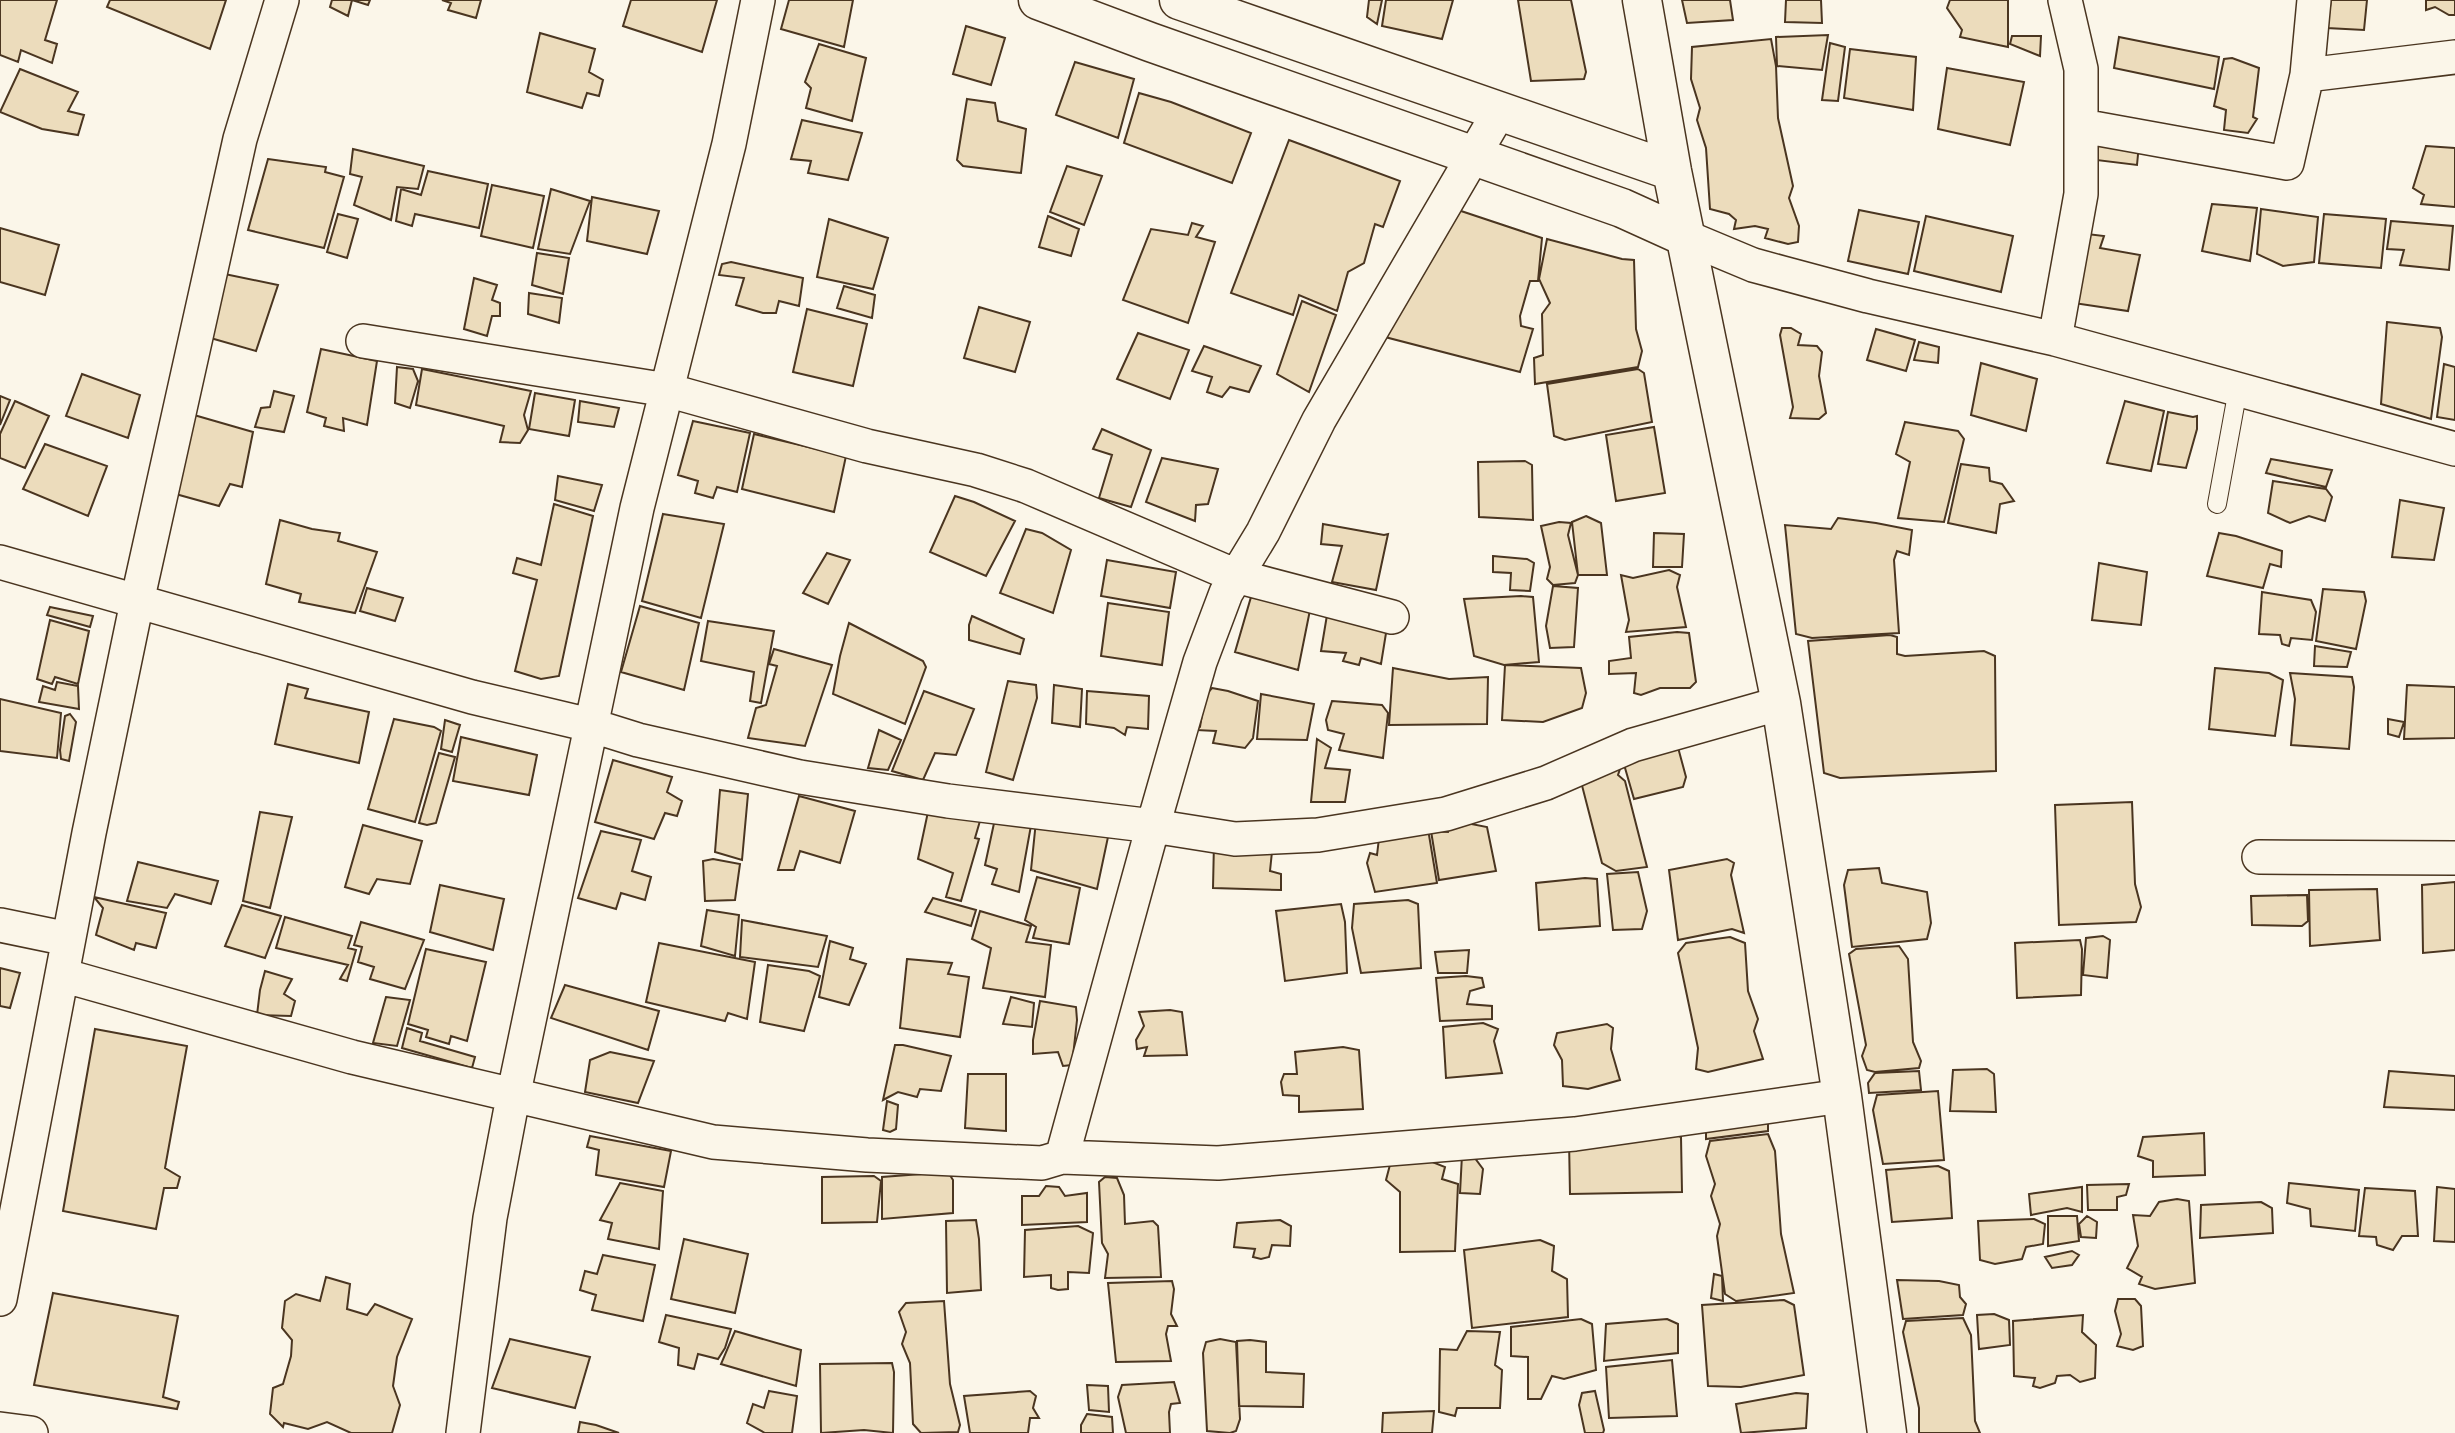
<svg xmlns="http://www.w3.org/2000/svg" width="2455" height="1433" viewBox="0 0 2455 1433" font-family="Montserrat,sans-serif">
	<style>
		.building { fill: #ecdcbc; stroke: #4a3520; stroke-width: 2 }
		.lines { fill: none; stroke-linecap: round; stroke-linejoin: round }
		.lane-casing { stroke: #4a3520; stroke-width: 20 }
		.street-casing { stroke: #4a3520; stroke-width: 36 }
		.secondary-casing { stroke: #4a3520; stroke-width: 41 }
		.lane { stroke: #fbf6e9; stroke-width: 18 }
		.street { stroke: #fbf6e9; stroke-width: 33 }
		.secondary { stroke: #fbf6e9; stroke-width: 38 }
	</style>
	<rect width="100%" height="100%" fill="#fbf6e9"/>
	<!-- building -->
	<path class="building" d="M0 0H57L45 40 57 44 52 63 21 50 18 62 0 55Z
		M110 0H226L210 49 107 7Z
		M332 0H370L368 5 352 0 348 16 330 7Z
		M442 0H481L476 18 448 10 451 3Z
		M631 0H717L702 52 623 26Z
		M789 0H853L844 47 781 29Z
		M1369 0H1382L1377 24 1367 17Z
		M1386 0H1453L1442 39 1382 26Z
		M1518 0H1571L1586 72 1584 79 1531 81Z
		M1682 0H1730L1733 20 1687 23Z
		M1786 0H1821L1822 23 1785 22Z
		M1950 0H2008V47L1960 37 1962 30 1947 8Z
		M2331 0H2367L2364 30 2327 28Z
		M2426 0H2455V15H2449L2435 7 2426 10Z
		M966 26 1005 38 991 85 953 74Z
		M540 33 595 49 589 72 603 80 599 96 587 93 582 108 527 92Z
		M1828 35 1822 70 1777 66 1776 37Z
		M2012 36H2041L2040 56 2010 44Z
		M2119 37 2219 57 2214 89 2114 68Z
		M1771 39 1776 66 1778 118 1793 186 1789 198 1799 226 1798 242 1788 244 1765 238 1768 229 1755 226 1734 229 1736 220 1729 214 1710 209 1706 148 1697 120 1700 108 1691 79 1692 47Z
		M1830 43 1845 47 1838 101 1822 100Z
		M819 44 866 58 852 121 806 108 811 88 805 82Z
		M1850 49 1916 57 1913 110 1844 98Z
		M2232 58 2259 68 2253 117 2257 119 2248 133 2224 130 2226 110 2214 106 2224 59Z
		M1075 62 1134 79 1118 138 1056 115Z
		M1947 68 2024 82 2010 145 1938 129Z
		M20 69 78 92 68 111 84 115 78 135 42 129 0 112Z
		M1139 93 1171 102 1251 133 1232 183 1124 143Z
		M967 99 995 103 998 121 1026 129 1021 173 963 166 957 160Z
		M802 120 862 133 848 180 808 173 811 161 791 159Z
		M1289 140 1400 181 1383 227 1375 224 1364 263 1348 272 1337 311 1299 295 1293 315 1231 293Z
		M2093 140 2139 144 2137 165 2088 159Z
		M2426 146 2455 148V207L2421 204 2424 195 2413 188Z
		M353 149 424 166 418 189 397 187 391 220 354 205 362 177 350 174Z
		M268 159 326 167 325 172 344 177 324 248 248 230Z
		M1067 166 1102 176 1084 225 1050 212Z
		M428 171 488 184 479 228 415 214 412 226 396 221 401 189 421 195Z
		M492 185 544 196 533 248 481 236Z
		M551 189 590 201 570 254 538 249Z
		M592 197 659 211 647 254 587 241Z
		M2212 204 2257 208 2250 261 2202 251Z
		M1449 207 1542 238 1538 281H1530L1520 316 1521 326 1533 329 1520 372 1385 337Z
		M2261 209 2318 217 2314 262 2283 266 2257 254Z
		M1859 210 1919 222 1908 274 1848 261Z
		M338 214 358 219 347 258 327 252Z
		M2324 214 2386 219 2381 268 2319 263Z
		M1048 216 1079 229 1071 256 1039 247Z
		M1926 216 2013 236 2001 292 1914 271Z
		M829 219 888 238 873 289 817 277Z
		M2391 221 2453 226 2449 270 2400 265 2404 250 2387 249Z
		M1192 223 1203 226 1196 237 1215 242 1188 323 1123 300 1151 229 1188 235Z
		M0 228 59 245 45 295 0 282Z
		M2087 234 2104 236 2100 248 2140 255 2128 311 2067 302Z
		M1547 239 1622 259 1634 260 1636 329 1642 351 1638 367 1535 384 1534 358 1543 355 1542 314 1550 303 1539 279Z
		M537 253 569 258 563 294 532 285Z
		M731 262 803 278 799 306 779 301 776 313H763L736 305 744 278 719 275 722 264Z
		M215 272 278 285 256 351 200 335Z
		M474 278 497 285 492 300 500 303V316H492L487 336 464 329Z
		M844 286 875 295 872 318 837 308Z
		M529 293 562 298 559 323 528 314Z
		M1302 301 1336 315 1309 392 1277 374Z
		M979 307 1030 322 1015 372 964 358Z
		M807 309 867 324 853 386 793 372Z
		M2387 322 2440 328 2442 337 2431 419 2381 404Z
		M1782 328H1791L1801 334 1798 345 1817 346 1822 352 1819 376 1826 413 1819 419 1790 418 1793 407 1780 335Z
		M1876 329 1915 340 1906 371 1867 360Z
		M1138 333 1189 350 1170 399 1117 379Z
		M1919 342 1939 347 1938 363 1914 360Z
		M1204 346 1261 366 1249 392 1230 387 1222 397 1207 392 1212 377 1192 371Z
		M321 349 377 361 367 425 343 418 344 431 324 426 326 418 307 412Z
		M1981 363 2037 379 2026 431 1971 415Z
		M2444 364 2455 367V420L2437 417Z
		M397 367 413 369 418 381 410 408 395 403Z
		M422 369 531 391 524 415 528 430 520 443 500 442 504 426 416 405Z
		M1638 369 1644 373 1652 422 1565 440 1554 436 1547 384Z
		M82 374 140 395 128 438 66 416Z
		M274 391 294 396 284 432 255 427 261 408 270 407Z
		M535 393 575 400 569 436 529 429Z
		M0 396 10 400 0 425Z
		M15 401 49 416 25 468 0 458V434Z
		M580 401 619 408 614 427 578 422Z
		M2125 401 2164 411 2151 471 2107 463Z
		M2168 412 2193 417 2197 416V429L2186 468 2158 464Z
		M194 415 253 432 242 487 230 484 219 506 172 493Z
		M693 421 750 433 737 492 717 487 713 498 695 493 698 481 678 475Z
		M1905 422 1958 431 1964 439 1944 522 1898 518 1910 462 1896 454Z
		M1654 427 1665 493 1616 501 1606 435Z
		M1102 429 1151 450 1131 507 1099 498 1112 455 1093 449Z
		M754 434 846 456 834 512 742 489Z
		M45 444 107 466 88 516 23 489Z
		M1162 458 1218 469 1208 504 1196 505 1195 521 1146 502Z
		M2271 459 2332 470 2326 487 2266 473Z
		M1525 461 1532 465 1533 520 1479 517 1478 462Z
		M1961 464 1989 468 1990 481 2002 484 2014 501 2000 504 1996 533 1948 523Z
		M558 476 602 485 594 511 555 500Z
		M2273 481 2326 489 2332 497 2325 521 2309 516 2290 523 2268 513Z
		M955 496 974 502 1015 521 986 576 930 552Z
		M2400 500 2444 508 2434 560 2392 557Z
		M554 504 593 516 559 676 541 679 515 671 537 580 513 573 517 558 541 565Z
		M663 514 724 524 701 618 642 601Z
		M1586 516 1601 523 1607 575H1578L1572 522Z
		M1838 518 1876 523 1912 530 1909 555 1897 551 1894 560 1899 633 1812 638 1796 634 1785 525 1831 529Z
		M280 520 312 529 340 533 338 541 377 552 355 613 299 602 301 594 266 584Z
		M1559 522 1571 523 1568 535 1578 575 1575 583 1553 585 1547 579 1550 567 1541 526Z
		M1323 524 1384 535 1388 534 1376 590 1332 582 1342 546 1321 544Z
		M1026 529 1042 533 1071 550 1053 613 1000 593Z
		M1654 533 1684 534 1682 567H1653Z
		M2219 533 2236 536 2282 551 2281 567 2270 564 2263 588 2207 576Z
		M827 553 850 560 828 604 803 593Z
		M1493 556 1527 559 1534 563 1530 591 1510 590 1511 573 1493 572Z
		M1107 560 1176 572 1170 608 1101 596Z
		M2099 563 2147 572 2141 625 2092 620Z
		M1669 570 1680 575 1677 587 1686 627 1626 632 1629 620 1621 575 1633 578Z
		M1553 586 1578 588 1574 647 1550 648 1546 626Z
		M367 588 403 598 395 621 360 611Z
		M2323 589 2364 592 2366 601 2356 649 2316 641Z
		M2262 592 2311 600 2316 612 2312 640 2291 638 2289 646 2282 644 2280 635 2259 634Z
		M1521 596 1533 597 1539 662 1504 665 1474 656 1464 599Z
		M1251 597 1310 610 1298 670 1235 652Z
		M1108 603 1169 612 1162 665 1101 656Z
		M640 606 699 623 684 690 621 672Z
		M50 607 93 616 90 627 47 615Z
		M1327 615 1387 627 1381 664 1361 658 1359 665 1343 661 1346 653 1321 651Z
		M972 616 1024 639 1020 654 969 640V625Z
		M50 620 89 631 78 684 55 677 52 684 37 679Z
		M708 621 774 631 761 703 750 701 754 672 701 661Z
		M849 623 923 661 926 667 905 724 833 694 840 656Z
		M1677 632 1689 633 1696 682 1690 688H1660L1641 695 1634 693 1636 673 1609 674V661L1631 658 1629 637Z
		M1890 635 1897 637V654L1905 656 1984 651 1995 656 1996 771 1840 778 1824 773 1808 641Z
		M2315 646 2351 652 2347 667 2314 666Z
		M774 649 832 665 805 746 748 738 756 708 766 705 777 666 769 664Z
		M1505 665 1581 668 1586 693 1582 708 1543 722 1502 720Z
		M1393 668 1449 679 1488 677 1487 724 1389 725Z
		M2215 668 2269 673 2283 680 2275 736 2209 729Z
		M2290 673 2352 677 2354 687 2349 749 2291 745 2295 699Z
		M1008 681 1036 685 1037 698 1013 780 986 772Z
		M57 682 78 686 79 709 39 702 43 686 55 690Z
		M288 684 308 689 305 698 369 712 359 763 275 744Z
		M1054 685 1082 689 1080 727 1052 723Z
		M2407 685 2455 687V738L2404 739Z
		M1212 688 1228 691 1258 701 1253 738 1245 748 1213 743 1216 731 1195 730 1200 727 1205 696Z
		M924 691 974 709 956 755 935 753 923 780 892 771Z
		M1087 691 1149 696 1148 729 1127 727 1125 735 1114 728 1086 724Z
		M1261 694 1314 704 1307 740 1257 739Z
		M0 699 61 713 57 758 0 751Z
		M1332 701 1382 705 1388 713 1383 758 1339 750 1344 734 1328 730 1326 720Z
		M70 714 76 722 69 761 61 759 60 750 65 716Z
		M394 719 434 727 441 731 415 822 368 809Z
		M2388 719 2404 722 2399 737 2388 734Z
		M445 720 460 725 452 752 441 749Z
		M879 730 901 740 888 770 868 768Z
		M461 737 537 755 529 795 453 781Z
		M1317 739 1331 748 1325 768 1350 770 1345 802H1311Z
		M1676 740 1686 777 1683 787 1634 799 1621 754Z
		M439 753 455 757 436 823 427 825 419 823Z
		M613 760 672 777 667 792 682 801 677 816 665 813 654 839 595 822Z
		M1621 766 1618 775 1625 781 1647 867 1616 871 1602 863 1578 770Z
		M720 790 748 794 742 860 715 852Z
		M799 796 855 811 840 863 800 851 794 870H778Z
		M2132 802 2135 884 2141 907 2136 922 2059 925 2055 805Z
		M929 807 982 814 975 838 979 839 961 901 946 897 953 873 918 859Z
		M260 812 292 817 270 908 243 901Z
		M996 814 1032 820 1019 892 992 884 997 869 985 865Z
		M1451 820 1487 827 1496 871 1439 880 1431 831 1448 832Z
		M1036 821 1108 837 1097 889 1031 870Z
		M363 825 422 841 410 884 377 879 369 894 345 887Z
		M1424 826 1429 835 1437 883 1375 892 1367 863 1370 853 1377 855 1380 830Z
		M601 831 641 840 632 871 651 877 645 900 621 893 616 909 578 898Z
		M1214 842H1273L1270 871 1281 874V890L1213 888Z
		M713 859 740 864 735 900 705 901 703 861Z
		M1727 859 1734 863 1731 875 1744 933 1732 929 1678 940 1669 870Z
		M138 862 218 881 211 904 175 894 167 908 127 901Z
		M1879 868 1882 883 1927 892 1931 923 1927 939 1852 947 1844 885 1848 870Z
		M1638 872 1647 911 1642 929 1613 930 1607 874Z
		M1037 877 1080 888 1069 944 1033 938 1036 927 1025 920Z
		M1585 878 1597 879 1600 926 1539 930 1536 883Z
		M2455 882V950L2423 953 2422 885Z
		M440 885 504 899 493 950 430 932Z
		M2377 889 2380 940 2310 946 2309 890Z
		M2307 895 2308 921 2302 926 2252 925 2251 896Z
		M94 897 166 913 156 948 136 943 134 950 96 935 103 908Z
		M933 898 976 910 971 926 925 912Z
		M1408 900 1418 904 1421 968 1361 973 1352 928 1354 904Z
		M1341 904 1345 922 1347 973 1285 981 1276 911Z
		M242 905 281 916 265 958 225 946Z
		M707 910 739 915 735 956 701 946Z
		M980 911 1031 926 1026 942 1051 945 1045 997 983 988 991 948 972 939Z
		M285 917 352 936 348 948 356 950 347 981 340 979 348 965 276 948Z
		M742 920 827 936 818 967 740 957Z
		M361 922 424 940 405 989 370 979 374 967 358 962 362 947 354 945Z
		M2103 936 2110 940 2107 978 2083 975 2086 938Z
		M1730 937 1745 943 1748 991 1758 1019 1754 1031 1763 1059 1708 1072 1696 1069 1698 1048 1678 953 1686 943Z
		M2080 940 2082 949 2081 995 2017 998 2015 943Z
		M830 941 853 948 850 959 866 964 849 1005 819 997Z
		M659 943 755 962 747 1019 728 1013 725 1021 646 1002Z
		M1899 946 1908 959 1913 1042 1921 1061 1919 1068 1875 1072 1867 1070 1862 1056 1866 1045 1849 954 1856 949Z
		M426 949 486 962 467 1041 451 1036 449 1044 426 1037 428 1030 408 1024Z
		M1469 950 1467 973H1438L1435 952Z
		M907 959 952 963 948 974 969 977 960 1037 900 1028Z
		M768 965 809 971 820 976 804 1031 760 1022Z
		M0 968 20 973 10 1008 0 1006Z
		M265 971 292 979 284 994 295 1001 291 1016 257 1015 260 990Z
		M1466 976 1482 978 1484 987 1470 991 1467 1004 1492 1006V1019L1440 1021 1436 978Z
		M565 985 659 1011 648 1050 551 1018Z
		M386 997 410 1000 397 1046 373 1043Z
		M1011 997 1034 1003 1032 1027 1003 1024Z
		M1040 1001 1076 1007 1077 1020 1072 1065 1063 1066 1058 1052 1033 1054V1040Z
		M1170 1010 1182 1012 1187 1055 1144 1056 1147 1047 1137 1049 1136 1040 1144 1026 1139 1012Z
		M1483 1023 1498 1029 1494 1041 1502 1073 1446 1078 1443 1027Z
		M1607 1024 1613 1028 1611 1049 1620 1080 1588 1089 1563 1086 1562 1060 1554 1045 1557 1033Z
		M407 1028 422 1033 420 1041 475 1057 472 1068 402 1048Z
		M95 1029 187 1046 165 1168 180 1177 177 1188H164L156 1229 63 1211Z
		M895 1045H903L951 1056 941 1091 920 1089 917 1097 898 1092 883 1100Z
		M1343 1047 1359 1050 1363 1109 1299 1112V1096L1283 1095 1281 1082 1284 1074H1297L1295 1052Z
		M610 1052 654 1061 638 1103 585 1092 590 1060Z
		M1987 1069 1994 1074 1996 1112 1950 1111 1953 1070Z
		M1919 1071 1921 1090 1869 1093 1868 1083 1875 1073Z
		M2389 1071 2455 1076V1110L2384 1107Z
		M968 1074H1006V1131L965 1128Z
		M1938 1091 1944 1160 1883 1164 1873 1110 1877 1095Z
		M887 1101 898 1105 896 1129 890 1132 883 1130Z
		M1768 1115V1131L1706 1139V1123Z
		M1670 1132 1681 1137 1682 1192 1570 1194 1569 1140Z
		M2204 1133 2205 1175 2153 1177V1161L2138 1156 2143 1137Z
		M1768 1134 1775 1151 1781 1234 1794 1293 1736 1301 1725 1294 1717 1236 1720 1224 1711 1196 1715 1184 1706 1156 1710 1141Z
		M590 1136 671 1151 664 1187 596 1175 599 1150 587 1147Z
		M1462 1155 1474 1157 1483 1169 1480 1194 1460 1193Z
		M1391 1161H1430L1445 1167 1442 1179 1458 1184 1455 1251 1400 1252V1192L1386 1180Z
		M1938 1166 1949 1171 1952 1218 1892 1222 1886 1170Z
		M948 1172 953 1180V1213L882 1219V1177Z
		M874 1176 881 1181 877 1222 822 1223V1177Z
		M1105 1177 1117 1178 1124 1195 1125 1224 1153 1221 1158 1226 1161 1277 1105 1278 1108 1254 1102 1243 1099 1182Z
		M620 1183 663 1191 659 1249 608 1239 612 1223 600 1220Z
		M2289 1183 2359 1190 2355 1231 2311 1226 2310 1209 2287 1203Z
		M2129 1184 2126 1195 2117 1197V1210H2088L2087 1185Z
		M1046 1186 1059 1187 1065 1196 1087 1193V1222L1022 1225V1196H1039Z
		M2082 1187V1212L2067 1208 2031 1215 2029 1194Z
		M2437 1187 2455 1189V1242L2434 1241Z
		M2365 1188 2415 1191 2418 1236H2402L2393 1250 2377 1245 2376 1237 2359 1236Z
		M2177 1199 2189 1201 2195 1283 2155 1289 2139 1284 2142 1277 2127 1268 2138 1246 2133 1215 2150 1216 2159 1202Z
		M2261 1202 2272 1208 2273 1233 2200 1238 2201 1205Z
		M2048 1216H2077L2079 1241 2048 1246Z
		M2087 1216 2097 1222 2096 1238 2081 1237 2079 1224Z
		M2034 1219 2045 1224 2043 1244 2026 1247 2022 1259 1995 1264 1980 1260 1978 1221Z
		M976 1220 979 1239 981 1290 947 1293 946 1221Z
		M1280 1220 1291 1226 1290 1246 1272 1245 1269 1257 1261 1259 1253 1257 1255 1249 1234 1247 1237 1223Z
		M1078 1226 1093 1233 1089 1273 1068 1272V1289L1058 1290 1051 1288V1275L1024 1277 1025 1230Z
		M684 1239 748 1254 735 1313 671 1299Z
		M1540 1240 1554 1246 1552 1271 1567 1279 1568 1317 1472 1328 1464 1250Z
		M2072 1251 2079 1255 2072 1265 2052 1268 2045 1257Z
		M603 1255 655 1265 643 1321 592 1310 596 1295 580 1290 585 1271 597 1274Z
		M1714 1274 1722 1276 1723 1301 1711 1298Z
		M326 1277 350 1284 347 1309 367 1315 375 1304 412 1319 397 1357 393 1386 400 1405 392 1433H351L327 1422 308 1429 284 1423 283 1427 270 1414 273 1388 283 1384 291 1356 292 1340 282 1328 285 1301 296 1294 320 1301Z
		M1897 1280 1939 1281 1959 1285 1960 1297 1966 1304 1963 1315 1903 1319Z
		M1172 1281 1174 1289 1171 1314 1177 1326H1168L1166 1334 1171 1361 1116 1362 1108 1283Z
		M53 1293 178 1316 163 1397 179 1402 177 1409 34 1385Z
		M2118 1299H2135L2141 1306 2143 1346 2133 1350 2117 1346 2121 1334 2115 1311Z
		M1784 1300 1794 1305 1804 1375 1741 1387 1708 1386 1702 1305Z
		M944 1301 950 1384 960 1425 958 1432 921 1433 913 1424 910 1363 902 1344 906 1332 899 1312 906 1303Z
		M1994 1314 2009 1320 2010 1345 1979 1349 1977 1315Z
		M666 1315 731 1329 725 1348 718 1359 698 1354 694 1369 678 1365 679 1348 659 1342Z
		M2083 1315 2082 1332 2096 1345 2095 1378 2080 1382 2070 1375 2057 1376 2055 1383 2040 1388 2033 1386 2035 1378 2014 1376 2013 1321Z
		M1963 1318 1971 1335 1975 1421 1980 1433H1919V1408L1903 1332 1906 1321Z
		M1581 1319 1592 1324 1596 1370 1564 1379 1552 1376 1541 1399H1528V1357L1511 1356V1327Z
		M1667 1319 1678 1324V1353L1604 1361 1606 1324Z
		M735 1331 801 1350 796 1386 721 1364Z
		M1467 1331 1500 1332 1495 1365 1502 1370 1500 1408H1457L1455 1416 1439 1412 1440 1349 1457 1350Z
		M510 1339 590 1357 575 1408 492 1388Z
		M1220 1339 1236 1342 1240 1419 1236 1431 1230 1433 1207 1431 1203 1353 1206 1342Z
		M1250 1340 1266 1342V1372L1304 1374 1303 1407 1239 1406 1237 1341Z
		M1672 1360 1677 1416 1609 1418 1606 1367Z
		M892 1363 894 1372 893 1433 864 1430 821 1433 820 1364Z
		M1174 1382 1180 1403 1171 1404 1169 1412 1170 1433H1126L1118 1397 1122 1385Z
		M1087 1385 1108 1386 1109 1412 1089 1410Z
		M769 1391 797 1396 792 1433H765L747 1423 753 1404 764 1408Z
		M1030 1391 1036 1396 1033 1408 1039 1418H1030L1028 1433H970L964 1396Z
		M1595 1391 1604 1430 1603 1433H1585L1579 1405 1582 1393Z
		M1796 1393 1808 1394 1806 1428 1741 1433 1736 1404Z
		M1434 1411 1432 1433H1382L1383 1413Z
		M1087 1414 1112 1417 1113 1433H1081V1425Z
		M580 1422 596 1425 619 1433H578Z"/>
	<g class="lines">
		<defs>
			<path id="lane" d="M2217 504 2238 389"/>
			<path id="street" d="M2307 75 2455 57
				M2082 126 2287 163 2307 75 2314 0
				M1686 237 1753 265 1868 296 2055 339 2455 449
				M2055 339 2081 194V69L2065 0
				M363 341 667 390 867 446 976 470 1026 486 1236 576 1392 617
				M0 562 472 697 590 725 638 740 800 777 948 801 1153 826 1235 839 1318 835 1446 814 1546 783 1633 745 1781 703
				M2259 857 2455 858
				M0 925 68 939
				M62 975 352 1057 713 1142 867 1155 1042 1163 1062 1157 1218 1163 1575 1134 1842 1096
				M1062 1157 1153 826 1200 662 1226 593 1263 532 1319 420 1499 112
				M0 1299 89 833 137 602 240 139 282 0
				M0 1429 31 1433
				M463 1433 490 1218 513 1097 637 508 729 144 758 0"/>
			<path id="secondary" d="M1038 0 1150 42 1622 208 1686 237
				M1179 0 1672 171
				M1642 0 1672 171 1781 703 1842 1096 1887 1433"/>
		</defs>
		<!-- lane casing -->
		<use href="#lane" class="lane-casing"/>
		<!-- street casing -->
		<use href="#street" class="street-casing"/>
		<!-- secondary casing -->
		<use href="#secondary" class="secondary-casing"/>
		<!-- lane -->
		<use href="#lane" class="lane"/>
		<!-- street -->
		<use href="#street" class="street"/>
		<!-- secondary -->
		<use href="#secondary" class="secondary"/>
	</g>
</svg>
